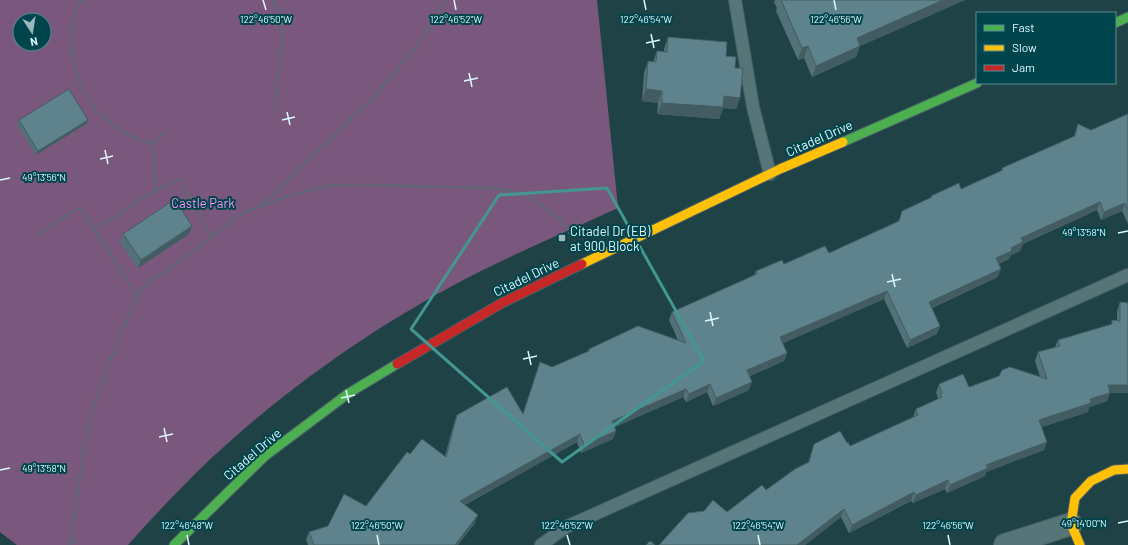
<svg xmlns="http://www.w3.org/2000/svg" width="1128" height="545" viewBox="0 0 1128 545" font-family="Barlow,sans-serif">
	<style>
		.green { fill: #7a587e; fill-rule: evenodd }
		.lines { fill: none; stroke-linecap: round; stroke-linejoin: round }
		.lane-casing { stroke: #475f63; stroke-width: 14 }
		.street-casing { stroke: #475f63; stroke-width: 24 }
		.fast-casing { stroke: #475f63; stroke-width: 11 }
		.slow-casing { stroke: #475f63; stroke-width: 11 }
		.jam-casing { stroke: #475f63; stroke-width: 11 }
		.path { stroke: #546f72; stroke-width: 2.5; stroke-dasharray: 3 2; stroke-linecap: butt }
		.lane { stroke: #567578; stroke-width: 12 }
		.street { stroke: #567578; stroke-width: 22 }
		.fast { stroke: #4caf50; stroke-width: 9 }
		.slow { stroke: #ffc107; stroke-width: 9 }
		.jam { stroke: #c62828; stroke-width: 9 }
		.wall { fill: #527178 }
		.shaded-wall { fill: #425c62 }
		.building { fill: #5f838c; stroke: #425c62 }
		.marked { fill: none; stroke: #429792; stroke-width: 3; stroke-linejoin: round }
		.ticks { fill: none; stroke: #dcf9fd; stroke-width: 1.5 }
		.poi-dot { fill: #9ab9bd; stroke: #00444c; stroke-width: 1.5 }
		.labels { text-anchor: middle; stroke-width: 4; stroke-linejoin: round; paint-order: stroke }
		.street-label { font-size: 13px; fill: #dcf9fd; stroke: #00444c }
		.park-label { font-size: 13px; fill: #f897f8; stroke: #00444c }
		.poi-label { font-size: 13px; fill: #dcf9fd; stroke: #00444c; text-anchor: start }
		.ticks-label { font-size: 10px; text-anchor: middle; fill: #dcf9fd; stroke: #00444c; stroke-width: 4; stroke-linejoin: round; paint-order: stroke }
	</style>
	<rect width="100%" height="100%" fill="#1f4246"/>
	<!-- green -->
	<path class="green" d="M0 0H597L618 208C572 229 525 249 481 271 379 322 278 393 196 473 173 496 150 520 128 545H17L0 532ZM20 20H44V44H20Z"/>
	<g class="lines">
		<defs>
			<path id="lane" d="M735 0 753 107 770 174
				M541 545 566 527 1128 275"/>
			<path id="street" d="M1005 545 1071 524"/>
			<path id="fast" d="M1115 23 1128 17
				M843 142 977 83
				M174 545 265 456 349 393 397 364"/>
			<path id="slow" d="M582 264 780 169 843 142
				M1080 545 1071 524 1075 498 1091 481 1114 470 1128 469"/>
			<path id="jam" d="M397 364 502 303 582 264"/>
		</defs>
		<!-- lane casing -->
		<use href="#lane" class="lane-casing"/>
		<!-- street casing -->
		<use href="#street" class="street-casing"/>
		<!-- fast casing -->
		<use href="#fast" class="fast-casing"/>
		<!-- slow casing -->
		<use href="#slow" class="slow-casing"/>
		<!-- jam casing -->
		<use href="#jam" class="jam-casing"/>
		<!-- path -->
		<path class="path" d="M81 0 75 12 71 46 78 80 96 110 122 132 153 145
			M273 0 278 10 283 41 278 72 275 112
			M156 190 179 179 211 237
			M264 203 375 96 416 47 446 0
			M94 230 156 190 153 145 162 133
			M38 234 80 207 137 296
			M71 537 77 545
			M70 545 85 443 95 402 119 338 137 296 146 284 189 255 229 223 245 212 279 199 321 187 333 185H371L490 188 513 191 527 196 556 215 562 222 570 234"/>
		<!-- lane -->
		<use href="#lane" class="lane"/>
		<!-- street -->
		<use href="#street" class="street"/>
		<!-- fast -->
		<use href="#fast" class="fast"/>
		<!-- slow -->
		<use href="#slow" class="slow"/>
		<!-- jam -->
		<use href="#jam" class="jam"/>
	</g>
	<!-- wall -->
	<path class="wall" d="M775 0H965L860 46 856 57 812 77 804 58 798 60 776 11 777 8 774 2Z
		M668 37 726 56 735 68 740 98 736 109 723 108 719 119 657 114 658 103 642 101 644 73 648 61 653 62 657 51H664V49Z
		M1128 114V224L1122 211 1101 220 1097 210 1023 244 1020 251 1011 255 1009 259 999 264 998 277 932 308 940 326 937 334 907 348 884 299 783 343 787 353 784 361 750 376 749 390 713 406 707 392 686 402 683 397 615 427 616 431 613 439 581 453 577 442 465 505 475 523 458 545H308L306 540 309 532 328 526 366 506 410 454 445 456 454 423 457 415 523 414 540 362 552 367 588 351 589 349 678 340 669 320 672 312 754 275 756 271 829 253 899 221 930 198 931 196 961 189 1001 171 1002 168 1074 136 1078 124 1091 130Z
		M19 120H88L86 124 36 155 17 125Z
		M192 226 189 234 138 268 120 242 123 234Z
		M1120 302 1128 303 1110 393 1107 401 1089 407 1088 412 1042 427 1044 450 986 472 985 476 947 493 945 489 913 503 911 501 849 533 841 517 805 545H659L727 512 766 490 808 463 814 444 847 443 850 446 913 417 916 409 938 399V398L936 393 939 384 969 387 1040 377 1035 361 1038 352 1055 347 1058 340 1111 325 1112 320 1117 321V311Z"/>
	<!-- shaded-wall -->
	<path class="shaded-wall" d="M943 0H965L860 46 856 57 812 77 816 66 857 38Z
		M808 46 804 58 798 60 802 48Z
		M646 89 662 91 658 103 642 101Z
		M724 96 740 98 736 109 723 108 719 119 657 114 662 103Z
		M88 120 86 124 36 155 38 151Z
		M1100 202 1097 210 1023 244 1020 251 1011 255 1009 259 993 266 996 258 1011 248 1021 238Z
		M1125 203 1122 211 1101 220 1104 212Z
		M192 226 189 234 138 268 141 260Z
		M1001 269 998 277 926 310 929 302Z
		M887 291 884 299 777 346 780 337Z
		M940 326 937 334 907 348 910 340Z
		M787 353 784 361 744 378 747 370Z
		M752 382 749 390 713 406 716 398Z
		M710 384 707 392 686 402 689 394Z
		M1108 385H1128V393H1110L1107 401 1089 407 1088 412 1036 429 1039 420 1090 399Z
		M686 389 683 397 609 429 612 421Z
		M616 431 613 439 581 453 584 445Z
		M580 434 577 442 457 509 460 501Z
		M1047 442 1044 450 986 472 985 476 947 493 950 485 986 465Z
		M948 480 945 489 913 503 916 495Z
		M914 492 911 501 849 533 852 525Z
		M844 509 841 517 805 545H797Z
		M478 515 475 523 458 545H455Z"/>
	<!-- building -->
	<path class="building" d="M781 0H943L857 38 860 46 816 66 808 46 802 48Z
		M668 37 727 42 726 56 736 57 735 68H743L740 98 724 96 723 107 662 103V91L646 89 648 61 656 62 657 51 667 52Z
		M69 89 88 120 38 151 19 120Z
		M1128 114V210L1125 203 1104 212 1100 202 1021 238 1023 242 1011 248 1012 251 996 258 1001 269 929 302 940 326 910 340 887 291 780 337 787 353 747 370 752 382 716 398 710 384 689 394 686 389 612 421 616 431 584 445 580 434 460 501 478 515 455 545H314L309 532 328 526 344 494 366 506 407 452 410 454 422 439 446 457 457 415 507 387 523 414 540 362 552 367 589 351V349L638 326 686 343 672 312 757 274 756 271 782 260 784 264 825 246 829 253 899 221 902 211 932 197 931 196 959 183 961 189 1003 170 1002 168 1075 136 1078 124 1091 130Z
		M175 199 192 226 141 260 123 234Z
		M1120 302 1128 303V385H1108L1110 393 1090 399 1091 403 1039 420 1047 442 986 465 988 468 950 485 948 480 916 495 914 492 852 525 844 509 797 545H659L688 513 704 511 713 500 727 512 762 485 766 490 795 469 809 462 814 444 840 431 847 443 848 442 850 446 918 415 916 409 942 397 940 394 942 393 939 384 963 374 969 387 999 376 1002 370 1010 367 1047 379 1038 352 1060 346 1058 340 1112 324V320L1120 321Z
		M650 541 655 545H646Z"/>
	<!-- marked area -->
	<path class="marked" d="M607 188 704 361 562 462 411 329 499 195Z"/>
	<!-- ticks -->
	<path class="ticks" d="M263 0 266 10M454 0 456 10M644 0 646 10M834 0 836 10M651 34 654 48M646 43 660 40M469 73 472 87M464 81 478 78M287 112 290 125M282 120 295 117M105 150 108 164M100 159 113 156M0 180 10 178M1118 233 1128 231M892 274 895 287M887 282 901 279M710 312 713 326M705 321 719 318M528 351 531 365M523 359 537 356M346 390 349 403M341 398 355 395M164 428 167 442M159 437 173 434M0 470 10 468M1118 523 1128 521M187 535 189 545M377 535 379 545M567 535 570 545M758 535 760 545M948 535 950 545"/>
	<!-- markers -->
	<rect class="poi-dot" x="558" y="234" width="8" height="8" rx="2"/>
	<g class="labels">
		<!-- street labels -->
		<g class="street-label">
			<text transform="translate(819 138) rotate(-24)" y="5">Citadel Drive</text>
			<text transform="translate(526 277) rotate(-26)" y="5">Citadel Drive</text>
			<text transform="translate(252 454) rotate(-41)" y="5">Citadel Drive</text>
		</g>
		<!-- park labels -->
		<g class="park-label">
			<text x="203" y="208">Castle Park</text>
		</g>
		<!-- poi labels -->
		<g class="poi-label">
			<text x="570" y="236">Citadel Dr (EB)<tspan x="570" dy="15">at 900 Block</tspan></text>
		</g>
	</g>
	<g class="ticks-label">
		<text x="266" y="23">122°46'50"W</text>
		<text x="456" y="23">122°46'52"W</text>
		<text x="646" y="23">122°46'54"W</text>
		<text x="836" y="23">122°46'56"W</text>
		<text x="44" y="181">49°13'56"N</text>
		<text x="1084" y="236">49°13'58"N</text>
		<text x="44" y="472">49°13'58"N</text>
		<text x="1084" y="527">49°14'00"N</text>
		<text x="187" y="529">122°46'48"W</text>
		<text x="377" y="529">122°46'50"W</text>
		<text x="567" y="529">122°46'52"W</text>
		<text x="758" y="529">122°46'54"W</text>
		<text x="948" y="529">122°46'56"W</text>
	</g>
	<!-- legend -->
	<rect x="976" y="12" width="140" height="72" fill="#00444c" stroke="#588c93"/>
	<rect x="984" y="25" width="20" height="6" fill="#4caf50" stroke="#588c93"/>
	<text x="1012" y="32" font-size="12" fill="#dcf9fd">Fast</text>
	<rect x="984" y="45" width="20" height="6" fill="#ffc107" stroke="#588c93"/>
	<text x="1012" y="52" font-size="12" fill="#dcf9fd">Slow</text>
	<rect x="984" y="65" width="20" height="6" fill="#c62828" stroke="#588c93"/>
	<text x="1012" y="72" font-size="12" fill="#dcf9fd">Jam</text>
	<!-- north arrow -->
	<g transform="translate(32 32) rotate(168)"><circle r="19" fill="#00444c" stroke="#588c93"/>
	<path d="M0-3L7 15L0 10L-7 15Z" fill="#9ab9bd"/>
	<text y="-6" font-size="11" font-weight="bold" text-anchor="middle" fill="#dcf9fd">N</text>
	</g>
</svg>
